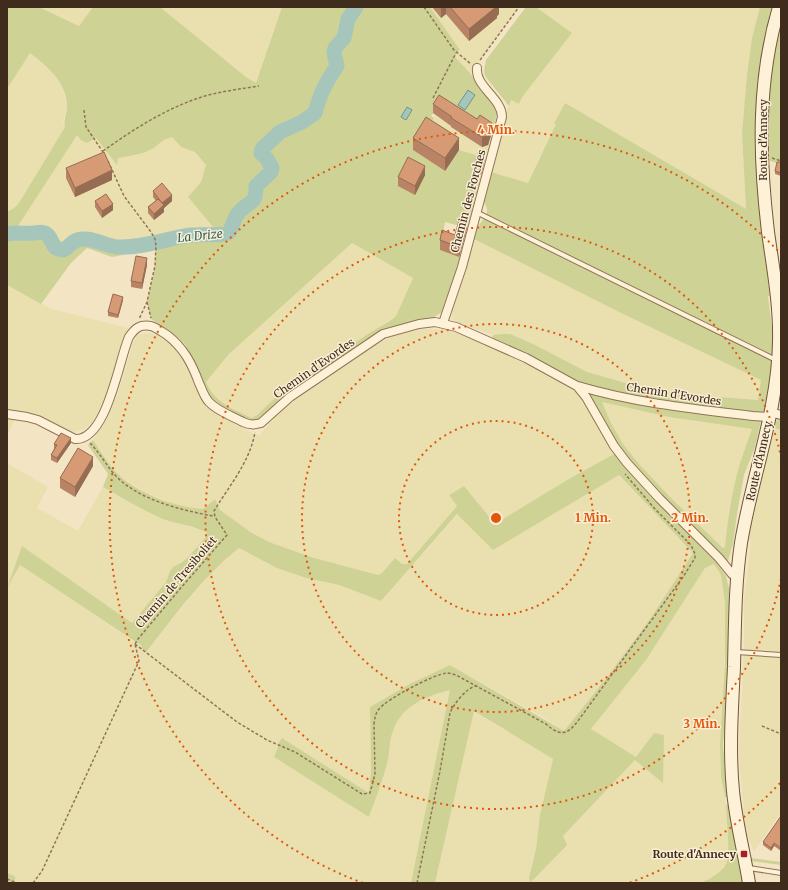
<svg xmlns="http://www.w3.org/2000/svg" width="788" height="890" viewBox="0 0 788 890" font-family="Merriweather,serif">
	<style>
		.farmland { fill: #eadfaf }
		.green { fill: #ced395; fill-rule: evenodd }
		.water { fill: #a6c6bb; stroke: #6b968a }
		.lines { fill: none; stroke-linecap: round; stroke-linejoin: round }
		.river { stroke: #a6c6bb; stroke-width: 15 }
		.lane-casing { stroke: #907457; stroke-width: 6 }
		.street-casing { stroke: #907457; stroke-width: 10 }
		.secondary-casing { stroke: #72553a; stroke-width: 14 }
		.path { stroke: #907457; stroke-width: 1.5; stroke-dasharray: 3 2; stroke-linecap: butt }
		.lane { stroke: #fdf1d8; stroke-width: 4 }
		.street { stroke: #fdf1d8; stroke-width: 8 }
		.secondary { stroke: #fdf1d8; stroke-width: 12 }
		.wall { fill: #b88465 }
		.shaded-wall { fill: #966c52 }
		.building { fill: #d69a75; stroke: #966c52 }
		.ring { fill: none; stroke: #e0570d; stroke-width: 2; stroke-dasharray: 2 4 }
		.poi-dot { fill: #a71f24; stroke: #faeed4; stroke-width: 1.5 }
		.labels { text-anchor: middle; stroke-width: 3; stroke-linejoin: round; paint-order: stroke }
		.street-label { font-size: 11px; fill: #3f2c1d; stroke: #faeed4 }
		.poi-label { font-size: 11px; font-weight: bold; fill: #3f2c1d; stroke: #faeed4; text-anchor: end }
		.water-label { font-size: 12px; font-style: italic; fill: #2a605b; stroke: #faeed4 }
		.centre { fill: #e0570d; stroke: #faeed4; stroke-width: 2 }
		.ring-label { font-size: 12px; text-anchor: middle; font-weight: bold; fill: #e0570d; stroke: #faeed4; stroke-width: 3; stroke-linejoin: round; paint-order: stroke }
	</style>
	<rect width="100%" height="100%" fill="#f3e4c3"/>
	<!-- farmland -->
	<path class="farmland" d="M39 7H93L79 26Z
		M160 7H282L256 83 246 77Z
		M430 7H519L479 62 477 68 470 73 455 57 456 53 460 51Z
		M536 7H760L752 38 747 74 742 133 746 210 565 103 554 122 556 124 528 183 491 172 485 158 459 150 426 129 436 116 452 126 451 127 483 147 488 145 492 132 509 106 510 99 520 104 523 96 572 33Z
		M30 52 51 70 63 87 67 107 63 122 65 127 19 203 14 208 7 212V89Z
		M77 134 96 138 117 164V158L139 155 154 147 165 138 172 137 181 147 195 152 206 165 201 182 188 197 213 227 207 230H196L150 241 123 245 113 244 100 238 84 234 62 242 46 227 18 226Z
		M474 239 619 312 762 380 758 400 667 392 599 377 587 372 517 337 502 334 493 335 459 323 452 319V312L466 272Z
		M352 243 413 278 396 316 390 321 371 332 300 379 275 398 257 415 252 418 222 403 210 391 206 382 229 354Z
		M7 285 52 309 128 328 120 350 106 396 96 415 90 425 84 429 75 432 69 431 45 418 32 414 7 409Z
		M425 329 448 330 488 346 561 380 578 394 586 404 614 454 567 480 495 525 463 486 449 495 457 506 407 564H402L395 558 382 573 378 575 311 557 269 542 252 533 220 510 215 499 202 509 192 508 177 505 145 492 120 476 110 465 93 440 109 414 118 393 133 342 139 334 151 333 159 335 168 341 175 348 184 359 199 397 206 406 255 435H260L275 417 287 406 375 345 396 335Z
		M602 402 669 417 753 429 743 454 735 481 729 510 725 547 723 548 673 500 639 464 623 444 611 423Z
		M7 418H15L7 436Z
		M774 428 781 430V813L754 851 749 840 745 823 740 770 739 747 744 649V600L751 541 748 539Z
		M7 463 48 487 37 508 78 531 103 487 142 509 165 519 201 530 207 533 206 537 188 557 173 567 170 571 166 582 132 623 22 546 8 586 20 565 142 647 141 648 146 652 207 577 221 563 239 548 277 568 306 578 339 585 355 591 381 601 458 514 493 550 618 475 693 553 650 619 608 676 564 731 543 717 450 665 370 707 371 769 369 791 367 793 283 738 278 744 277 752 369 817 387 764 392 732 397 720 403 712 414 704 435 693 451 690 411 883H17L15 882V876L7 873Z
		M714 564 721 575 725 603 726 627 720 756 721 777 726 805 729 852 727 863 719 872 701 883H435L473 711 553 759 540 815 536 849 529 878 563 836 635 760 663 782 654 733 636 757 591 729 646 659 705 568Z"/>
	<!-- green -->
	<path class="green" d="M7 7H39L79 26 93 7H160L246 77 256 83 282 7H430L460 50 456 53 455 57 470 73 498 111 492 132 439 105 431 116 434 118 413 150 445 171 459 150 479 156 474 173 481 175 467 228 445 222 440 250 460 257 455 276 442 312 434 317 384 329 373 335 283 397 261 418 257 421H247L211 401 185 344 176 336 151 319 147 302 155 266 156 249 112 257 87 248 71 263 41 304 7 285V212L14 208 19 203 65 127C63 120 67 114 67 107 67 82 47 66 30 53L7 89ZM300 119 302 124 273 136 284 126ZM77 135 81 140 87 143 96 138 117 165 118 158C130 156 141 155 152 149 160 144 162 139 172 137L181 147 195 152 206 165 201 182 188 197 213 227C206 230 199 230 191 232 172 236 134 247 115 244 110 243 105 240 100 238L99 234H84L62 242 46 227 18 226ZM352 243 413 278 396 316 390 321 371 332 300 379 275 398 257 415 252 418C232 408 216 404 206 382L229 354Z
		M526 7H536L572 33 523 96 519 104 511 100 509 106 485 76 484 71 486 60Z
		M760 7H772L770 13C759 65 753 116 756 168 758 211 765 253 770 296H768L773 337 772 373 765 410 760 413 756 414 612 393 581 383 492 338 493 335 502 334H510L535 345 587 372 636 386 667 392 695 395 758 400 761 380 619 312 474 239C475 236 475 232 477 229 480 221 493 214 484 203L491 172 528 183 556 124 554 123 565 103 746 209 742 133 747 74 752 38Z
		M779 31H781V164L766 160 771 77Z
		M586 391 686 412 761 421 755 447 744 475 737 514 733 544 728 561 717 552 644 479 614 441ZM602 402 669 417 752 429C746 446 739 464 735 482 730 504 727 525 725 547L723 548 673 500 639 464 623 444 611 423Z
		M781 418V430L774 428 777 419Z
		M93 440C101 452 108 464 118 474 139 494 175 507 203 509L215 499 220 510 252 533 269 542 311 557 378 575 382 573 395 558 402 564H407L457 506 449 495 464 486 495 524 567 480 614 454 647 492 715 561 726 576 729 588V632L726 712 723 744 727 797H725L721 777 720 744 725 662V603L721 575 714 564 705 568 646 660 591 729 636 757 654 733 664 735 663 783 635 760 563 836 567 845 530 883 529 878 536 849 540 815 553 759 474 711 435 883H411L450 690C426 696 401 706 393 731 389 741 390 753 387 764 382 782 375 800 369 817L274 757 278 747V744L282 738 367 792 369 791 371 769 370 707 410 684 450 665 564 731 608 676 650 619 693 553 619 475 493 550 457 514 381 601 355 591 339 585 306 578 277 568 239 548C202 577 175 616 146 652L141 648 142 646 20 565 7 588 22 546 132 623 166 582 170 571 173 567 182 562 188 557 206 537 207 533C193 525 177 524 163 519 142 510 123 498 103 487L108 474 88 445Z
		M729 804 736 851 742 874 743 883H701C710 878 721 873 726 864 731 855 726 817 726 805Z
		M750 858 781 862V865L751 861Z
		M7 873 15 876V882L17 883H7Z"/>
	<!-- water -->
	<path class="water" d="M468 90 475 95 465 110 458 105Z
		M407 107 412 110 406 120 401 117Z"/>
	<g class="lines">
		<!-- river -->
		<path class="river" d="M7 234C18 232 23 234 33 233 37 233 41 231 45 233 55 239 49 249 63 250 68 248 70 244 75 241 87 234 107 247 119 247 144 248 168 238 191 235 200 234 222 236 228 233 233 229 233 218 239 212 250 200 256 206 256 186L271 172 272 168 267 159 261 153 262 149 280 132 302 122 315 113C320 94 326 82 337 66L334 53 335 48 344 38 348 19 356 7"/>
		<defs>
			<path id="lane" d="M476 212 776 360
				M736 652 781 655
				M749 868 781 873"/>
			<path id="street" d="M443 323 462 267 502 117C502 98 475 87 477 68
				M578 386C635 403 694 409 753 416L769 417
				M770 412 781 415
				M7 414 27 417 38 420 75 439C107 441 119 359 129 337 135 328 140 324 151 326 157 328 162 332 167 335 184 348 192 364 199 383 202 389 204 397 209 402 217 411 232 416 243 422 250 425 254 425 261 423L290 397 383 334 419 324 435 322 456 327 526 358 577 386 586 397 614 446 627 463 659 498 719 558 732 574 737 578"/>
			<path id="secondary" d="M749 883C744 852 736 822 733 791 729 750 732 708 734 667 735 625 735 583 741 543 752 476 778 410 779 342 780 305 773 268 768 232 759 156 757 81 779 7"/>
		</defs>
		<!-- lane casing -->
		<use href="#lane" class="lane-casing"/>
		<!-- street casing -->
		<use href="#street" class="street-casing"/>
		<!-- secondary casing -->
		<use href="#secondary" class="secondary-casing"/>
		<!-- path -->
		<path class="path" d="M424 7 454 50 471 64
			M480 60 519 7
			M433 98 456 53
			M84 110 86 127 103 152
			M103 151C134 129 168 107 205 96 223 91 241 89 259 86
			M772 158 781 161
			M108 161 124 196 151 232 155 239 156 246 155 266 152 279 147 302 139 319
			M147 302 151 318
			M90 443C100 453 106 465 115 475 138 500 181 510 213 516
			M135 644 237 722 267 740 295 752 362 794 370 793 375 774 374 724C375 718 375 714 379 709 387 699 434 674 447 673 450 673 453 674 456 675L546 724C565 741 571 730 583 714L683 577 695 558V554L691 545 655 509 625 474
			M135 644 138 639 179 590 227 535 215 517 214 511C229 486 250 462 255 432
			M762 726 781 734
			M7 879 17 883
			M33 883 42 871 139 661 135 644
			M417 883 440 771 450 713C453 705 467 687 476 686"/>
		<!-- lane -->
		<use href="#lane" class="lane"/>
		<!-- street -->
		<use href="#street" class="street"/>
		<!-- secondary -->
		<use href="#secondary" class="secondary"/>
	</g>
	<!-- wall -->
	<path class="wall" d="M432 7H499V14L497 16V18L469 41 446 14 441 18Z
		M433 104 492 132 488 145 482 147 451 127V126L433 113Z
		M413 138 459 150 445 171 413 150Z
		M485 158 481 175 474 173V167Z
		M781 162V176L775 174V171Z
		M66 168 112 180 75 197 66 178Z
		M425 175 415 195 398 186V177Z
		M153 191 172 201 164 208V212L154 220 148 213V207L156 201 153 197Z
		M95 201 113 210 102 218 95 207Z
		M467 228 459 257 440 250V240L455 235Z
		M147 265 142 289 131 287V281Z
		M123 300 118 318 108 316V312Z
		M71 443 57 463 51 460V455L54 449V444Z
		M93 466 75 497 60 488V478Z
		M781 816V851L774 846 771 851 763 845V842Z"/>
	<!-- shaded-wall -->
	<path class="shaded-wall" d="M441 7H446V14L441 18Z
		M496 7H499V14L497 16V18L469 41V29Z
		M492 123V132L488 145 482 147V137Z
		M459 138V150L445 171V158Z
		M485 152V158L481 175V169Z
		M425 166V175L415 195V186Z
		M112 170V180L75 197V188Z
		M172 195V201L164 208V212L154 220V214L162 203Z
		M113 204V210L102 218V211Z
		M467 218V228L459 257V247Z
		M147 258V265L142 289V283Z
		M123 297V300L118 318V315Z
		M71 438V443L57 463V458Z
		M93 457V466L75 497V487Z
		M774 843V846L771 851V848Z"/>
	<!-- building -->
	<path class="building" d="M450 7H496L469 29Z
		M439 95 477 119 480 115 492 123 488 136 482 137 451 118 452 117 433 104Z
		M426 117 459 138 445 158 413 138Z
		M479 150 485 152 481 169 474 167Z
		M104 152 112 170 75 188 66 168Z
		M408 157 425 166 415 186 398 177Z
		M777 162H781V173L775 171Z
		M162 183 172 195 162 203 153 191Z
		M106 194 113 204 102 211 95 201Z
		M158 199 164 205 154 214 148 207Z
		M460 217 467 218 459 247 440 240 442 230 455 235Z
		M136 256 147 258 142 283 131 281Z
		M113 294 123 297 118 315 108 312Z
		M61 433 71 438 57 458 51 455 57 445 54 444Z
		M78 448 93 457 75 487 60 478Z
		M781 816V848L774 843 771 848 763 842Z"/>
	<!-- distance rings -->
	<g class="ring">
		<circle cx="496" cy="518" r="97"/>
		<circle cx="496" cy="518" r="194"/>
		<path d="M781 579A291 291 0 1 1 781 457"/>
		<path d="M780 783A388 388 0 0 1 629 883M363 883A388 388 0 1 1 780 253"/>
	</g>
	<!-- markers -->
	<rect class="poi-dot" x="740" y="850" width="8" height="8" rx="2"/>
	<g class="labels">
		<!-- street labels -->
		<g class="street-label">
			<text transform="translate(763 140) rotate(-90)" y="4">Route d'Annecy</text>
			<text transform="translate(468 201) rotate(-75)" y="4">Chemin des Forches</text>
			<text transform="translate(314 368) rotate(-35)" y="4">Chemin d'Evordes</text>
			<text transform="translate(674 394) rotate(9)" y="4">Chemin d'Evordes</text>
			<text transform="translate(759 461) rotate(-77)" y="4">Route d'Annecy</text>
			<text transform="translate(176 582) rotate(-49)" y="4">Chemin de Tresiboliet</text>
		</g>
		<!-- poi labels -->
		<g class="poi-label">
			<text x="736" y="858">Route d'Annecy</text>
		</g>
		<!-- water labels -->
		<g class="water-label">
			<text transform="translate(200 236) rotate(-6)" y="4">La Drize</text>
		</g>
	</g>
	<circle cx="496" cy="518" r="6" class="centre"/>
	<g class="ring-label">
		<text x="496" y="134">4 Min.</text>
		<text x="593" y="522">1 Min.</text>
		<text x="690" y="522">2 Min.</text>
		<text x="702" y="728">3 Min.</text>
	</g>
	<!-- border -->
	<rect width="788" height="890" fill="none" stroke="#3f2c1d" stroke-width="16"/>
</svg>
